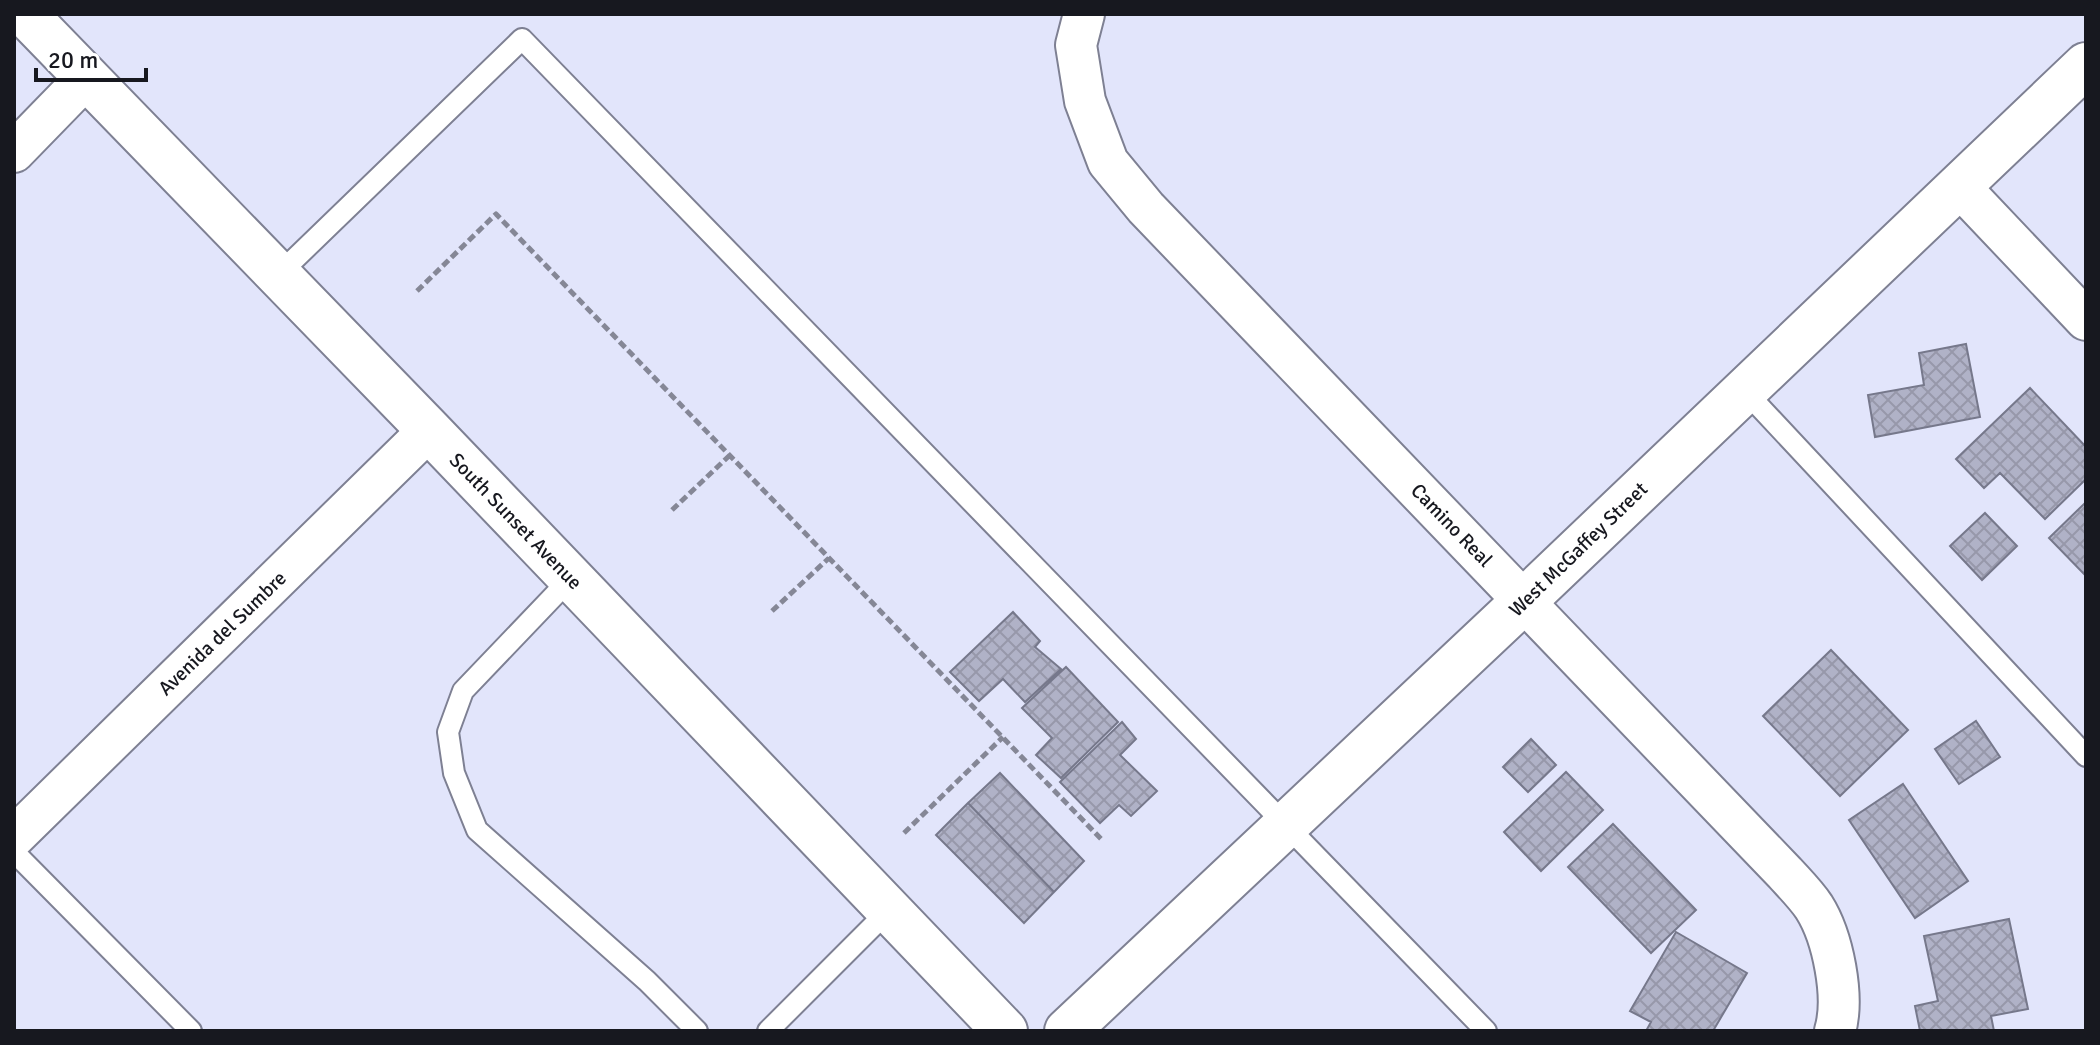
<svg xmlns="http://www.w3.org/2000/svg" width="2100" height="1045" viewBox="0 0 2100 1045" font-family="Signika,sans-serif">
	<style>
		.building { fill: url(#building-cross-hatch); stroke: #76788b; stroke-width: 2 }
		.lines { fill: none; stroke-linecap: round; stroke-linejoin: round }
		.service-casing { stroke: #7e8093; stroke-width: 24 }
		.minor-casing { stroke: #7e8093; stroke-width: 44 }
		.secondary-casing { stroke: #7e8093; stroke-width: 48 }
		.path { stroke: #858796; stroke-width: 5; stroke-dasharray: 8 4; stroke-linecap: butt }
		.service { stroke: #fff; stroke-width: 20 }
		.minor { stroke: #fff; stroke-width: 40 }
		.secondary { stroke: #fff; stroke-width: 44 }
		.labels { text-anchor: middle; stroke-width: 8; stroke-linejoin: round; paint-order: stroke }
		.street-label { font-size: 20px; fill: #17181f; stroke: #fff }
	</style>
	<defs>
		<pattern id="building-cross-hatch" width="8" height="8" patternUnits="userSpaceOnUse" patternTransform="scale(2)"><rect width="8" height="8" fill="#b0b2c7"/><path d="M0 0l8 8M0 8l8-8" fill="none" stroke="#9798aa"/></pattern>
	</defs>
	<rect width="100%" height="100%" fill="#e2e5fb"/>
	<!-- building -->
	<path class="building" d="M1966 344 1980 417 1875 437 1868 395 1924 385 1919 353Z
		M2030 388 2086 447V479L2045 519 2000 473 1984 488 1956 459Z
		M2086 502V576L2049 538Z
		M1985 513 2017 546 1982 580 1950 546Z
		M1013 612 1040 641 1035 647 1061 669 1025 702 1003 679 979 701 950 672Z
		M1831 650 1908 730 1840 796 1763 716Z
		M1066 667 1118 722 1061 778 1036 755 1052 738 1022 708Z
		M1976 721 2000 757 1959 784 1935 749Z
		M1122 722 1136 739 1120 755 1157 791 1131 816 1119 805 1100 823 1060 782Z
		M1531 739 1556 765 1528 792 1503 767Z
		M1566 772 1603 810 1541 871 1504 832Z
		M1000 773 1084 861 1054 892 968 803Z
		M1903 784 1968 881 1915 918 1849 820Z
		M968 803 1054 892 1024 923 936 835Z
		M1613 824 1696 910 1651 953 1568 867Z
		M2009 919 2028 1009 1991 1016 1994 1031H1920L1915 1006 1938 1001 1924 936Z
		M1676 932 1747 973 1713 1031H1646L1651 1022 1630 1011Z"/>
	<g class="lines">
		<defs>
			<path id="service" d="M278 275 522 39 1486 1031
				M1744 390 2086 756
				M571 578 463 691 448 732 454 773 477 830 647 981 697 1031
				M14 852 191 1031
				M768 1031 889 910"/>
			<path id="minor" d="M1084 14 1076 45 1085 101 1108 162 1146 208 1785 873C1795 884 1806 895 1814 907 1833 937 1845 997 1835 1031
				M14 152 87 77
				M1959 186 2086 320
				M14 837 429 430"/>
			<path id="secondary" d="M25 14 429 430 1005 1031
				M1067 1031 1525 600 2086 65"/>
		</defs>
		<!-- service casing -->
		<use href="#service" class="service-casing"/>
		<!-- minor casing -->
		<use href="#minor" class="minor-casing"/>
		<!-- secondary casing -->
		<use href="#secondary" class="secondary-casing"/>
		<!-- path -->
		<path class="path" d="M417 291 496 214 1103 841
			M672 510 730 455
			M772 611 829 558
			M904 833 1003 737"/>
		<!-- service -->
		<use href="#service" class="service"/>
		<!-- minor -->
		<use href="#minor" class="minor"/>
		<!-- secondary -->
		<use href="#secondary" class="secondary"/>
	</g>
	<g class="labels">
		<!-- street labels -->
		<g class="street-label">
			<text transform="translate(516 521) rotate(46)" y="7">South Sunset Avenue</text>
			<text transform="translate(1452 525) rotate(46)" y="7">Camino Real</text>
			<text transform="translate(1578 549) rotate(-44)" y="7">West McGaffey Street</text>
			<text transform="translate(222 633) rotate(-44)" y="7">Avenida del Sumbre</text>
		</g>
	</g>
	<!-- border -->
	<rect width="2100" height="1045" fill="none" stroke="#17181f" stroke-width="32"/>
	<!-- scale -->
	<path d="M36 68v12h110v-12" fill="none" stroke="#17181f" stroke-width="4"/>
	<text x="48" y="68" font-size="24" fill="#17181f" stroke="#ffffff" stroke-width="6" paint-order="stroke">20 m</text>
</svg>
